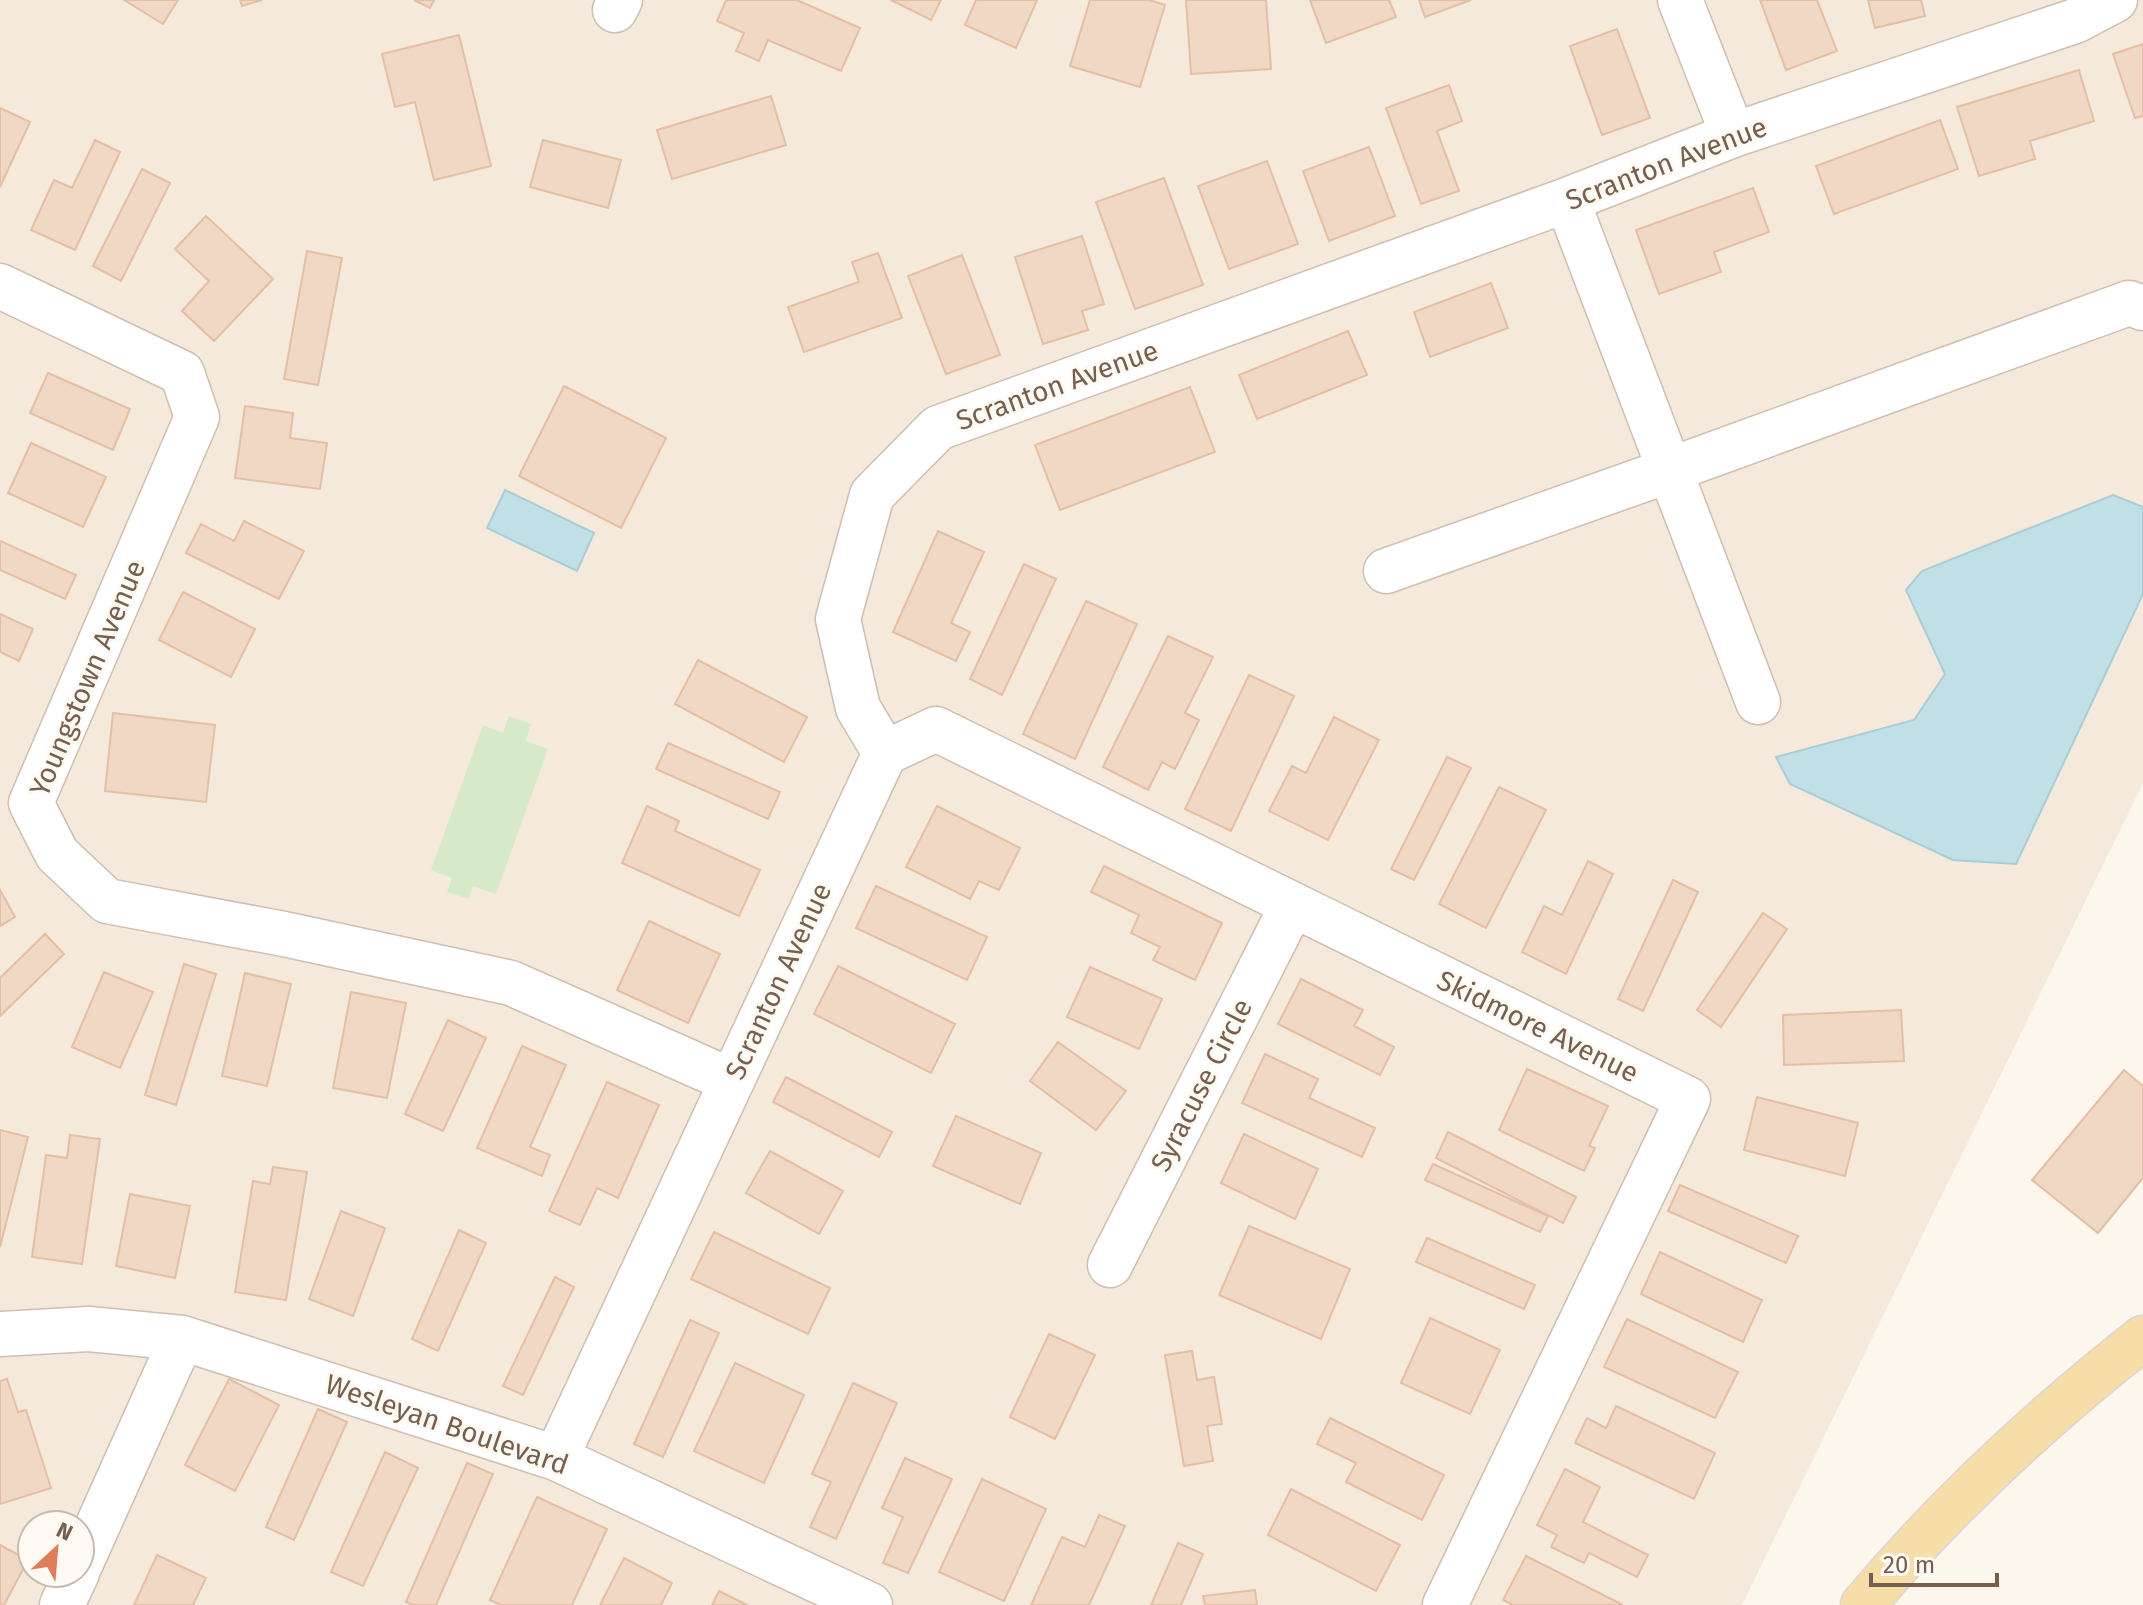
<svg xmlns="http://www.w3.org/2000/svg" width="2143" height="1605" viewBox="0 0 2143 1605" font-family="'Fira Sans',sans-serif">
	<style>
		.residential { fill: #f4e9da; fill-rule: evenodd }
		.green { fill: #d6eaca }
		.water { fill: #c0dfe6; stroke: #a7ced7; stroke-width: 2 }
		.building { fill: #f1d8c4; stroke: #e3bfa5; stroke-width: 2 }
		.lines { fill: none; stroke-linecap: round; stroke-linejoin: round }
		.minor-casing { stroke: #cebfb1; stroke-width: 47 }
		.major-casing { stroke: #dcd5d1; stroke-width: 47 }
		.minor { stroke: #fff; stroke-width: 44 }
		.major { stroke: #f7dda8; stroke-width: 44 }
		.labels { text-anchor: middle; stroke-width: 6; stroke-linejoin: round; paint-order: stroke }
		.street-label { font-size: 28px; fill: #775f4f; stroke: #fefaf3 }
	</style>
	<rect width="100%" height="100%" fill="#fcf7ec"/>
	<!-- residential -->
	<path class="residential" d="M0 0H2143V783L1742 1605H0ZM32 1525H80V1573H32Z"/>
	<!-- green -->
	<path class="green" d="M509 716 531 724 526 741 548 749 496 894 473 886 469 899 447 892 452 878 431 870 483 725 503 733Z"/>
	<!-- water -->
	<path class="water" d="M505 490 594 533 577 571 487 528Z
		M2113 495 2143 507V594L2016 864 1953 860 1790 784 1776 757 1914 720 1945 674 1906 590 1922 571Z"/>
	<!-- building -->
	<path class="building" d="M124 0H178L163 24Z
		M240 0H262L242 6Z
		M414 0H434L430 8Z
		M726 0H797L860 28 841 71 768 40 759 61 736 51 744 33 717 21Z
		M891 0H941L931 20Z
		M976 0H1037L1016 48 965 25Z
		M1090 0H1149L1165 5 1140 87 1070 66Z
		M1186 0H1266L1271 69 1191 74Z
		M1310 0H1389L1396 17 1326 43Z
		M1419 0H1471L1425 17Z
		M1760 0H1817L1837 51 1786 70Z
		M1868 0H1921L1925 16 1875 28Z
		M1617 29 1650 118 1602 135 1570 46Z
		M459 35 491 166 434 180 415 102 395 107 382 54Z
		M2143 44V116L2135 118 2113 54Z
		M2079 70 2094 121 2030 141 2035 159 1979 176 1957 107Z
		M1449 85 1462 121 1437 131 1459 191 1421 204 1386 108Z
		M771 96 786 145 672 179 657 130Z
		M0 108 30 122 0 187Z
		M1940 120 1958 169 1834 214 1816 166Z
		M95 140 120 152 75 250 31 230 54 180 72 188Z
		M543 140 621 160 608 208 530 187Z
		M1369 147 1395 216 1329 241 1303 171Z
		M1267 161 1298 244 1229 269 1198 186Z
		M142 169 170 183 121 281 93 266Z
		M1164 178 1203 285 1135 309 1096 202Z
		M1753 188 1769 232 1714 252 1721 272 1659 294 1636 230Z
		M206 216 273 279 214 341 182 311 209 281 175 249Z
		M1082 236 1104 304 1082 311 1088 330 1043 344 1015 257Z
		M307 251 342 258 318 385 284 379Z
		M878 253 902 318 804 352 788 307 859 282 852 262Z
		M962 255 1000 355 946 374 908 276Z
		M1491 283 1508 328 1430 357 1414 312Z
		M1348 331 1367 375 1257 419 1239 375Z
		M48 373 130 409 113 450 30 413Z
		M564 386 666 438 621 528 519 476Z
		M1190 387 1215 452 1060 510 1035 445Z
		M245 406 293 413 290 438 327 443 320 489 235 478Z
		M31 443 106 477 83 527 8 493Z
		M244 521 304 551 279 599 186 553 201 524 234 541Z
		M938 531 984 552 951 623 970 632 956 661 893 632Z
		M0 541 76 575 65 599 0 570Z
		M1024 564 1056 579 1002 695 970 679Z
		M183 592 255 629 231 677 159 640Z
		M1086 601 1137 624 1075 759 1023 734Z
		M0 614 33 629 19 661 0 652Z
		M1168 636 1213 657 1185 713 1199 720 1175 769 1162 762 1148 790 1103 767Z
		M698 660 807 717 784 762 675 704Z
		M1249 675 1294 696 1231 831 1185 809Z
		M113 713 215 725 206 802 105 791Z
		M1334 717 1379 740 1328 840 1269 811 1292 766 1306 773Z
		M668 743 780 792 768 819 656 769Z
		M1447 757 1471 768 1414 880 1391 869Z
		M1499 787 1546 810 1486 928 1439 904Z
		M647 806 679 821 675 831 760 870 739 916 622 863Z
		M937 806 1020 848 999 890 979 881 970 899 906 867Z
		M1588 861 1613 874 1566 974 1522 952 1544 906 1562 915Z
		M1104 866 1222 923 1195 980 1153 960 1160 947 1131 933 1139 915 1091 892Z
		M1673 880 1698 892 1643 1011 1618 999Z
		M876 886 987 937 967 980 856 928Z
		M0 890 15 917 0 926Z
		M1763 913 1787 929 1721 1027 1697 1010Z
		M649 921 720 954 688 1023 617 990Z
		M45 934 64 954 0 1016V978Z
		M184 964 216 974 176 1105 145 1095Z
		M838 966 955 1024 931 1073 814 1014Z
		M1090 967 1162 999 1139 1049 1067 1017Z
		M104 972 153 992 120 1068 72 1047Z
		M245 973 291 984 267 1086 222 1076Z
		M1301 979 1363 1010 1354 1026 1394 1047 1380 1075 1278 1024Z
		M351 992 406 1003 387 1098 333 1088Z
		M1901 1010 1904 1061 1784 1065 1783 1015Z
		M448 1020 486 1038 443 1131 405 1114Z
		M1058 1042 1126 1091 1096 1130 1030 1081Z
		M522 1046 566 1065 530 1147 550 1155 542 1176 477 1148Z
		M1265 1054 1318 1079 1309 1098 1375 1128 1362 1157 1242 1103Z
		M1527 1069 1608 1106 1589 1146 1595 1148 1584 1171 1499 1130Z
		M2124 1070 2143 1086V1178L2098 1233 2032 1180Z
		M786 1077 892 1132 879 1157 773 1102Z
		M607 1082 659 1105 618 1198 597 1188 580 1225 549 1211Z
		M1757 1097 1858 1123 1845 1176 1744 1150Z
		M956 1116 1041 1153 1020 1204 933 1166Z
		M0 1130 28 1137 0 1247Z
		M1448 1132 1576 1197 1563 1223 1436 1158Z
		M1244 1134 1318 1169 1295 1219 1221 1183Z
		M70 1135 100 1139 82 1264 32 1257 46 1155 67 1158Z
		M770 1151 843 1191 819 1234 746 1193Z
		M1433 1164 1548 1216 1540 1232 1425 1180Z
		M273 1167 307 1172 286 1300 235 1292 253 1181 270 1184Z
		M1680 1185 1798 1236 1786 1263 1668 1211Z
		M130 1194 190 1206 175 1278 116 1266Z
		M341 1211 385 1228 353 1316 309 1299Z
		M1249 1226 1350 1269 1321 1339 1219 1295Z
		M459 1230 486 1243 438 1351 412 1339Z
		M714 1232 830 1288 808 1334 691 1279Z
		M1427 1238 1535 1285 1524 1309 1416 1262Z
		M1660 1252 1762 1300 1743 1342 1641 1294Z
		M555 1277 574 1287 523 1395 503 1386Z
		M1430 1318 1500 1350 1470 1414 1401 1383Z
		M1627 1319 1738 1372 1715 1418 1604 1367Z
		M690 1320 719 1333 663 1457 634 1444Z
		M1049 1334 1095 1355 1055 1439 1010 1417Z
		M1192 1351 1197 1380 1214 1377 1222 1424 1207 1426 1213 1461 1184 1466 1165 1355Z
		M735 1363 804 1395 764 1483 694 1451Z
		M7 1379 18 1412 26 1410 51 1488 0 1504V1381Z
		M229 1379 279 1405 235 1491 185 1465Z
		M853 1383 897 1403 836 1539 810 1527 831 1482 812 1474Z
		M1616 1406 1715 1453 1694 1499 1575 1443 1587 1418 1606 1428Z
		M318 1409 347 1422 294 1540 266 1527Z
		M1330 1418 1444 1475 1422 1520 1346 1482 1356 1463 1317 1444Z
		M385 1452 418 1468 363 1586 331 1572Z
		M905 1458 952 1479 908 1573 883 1563 903 1517 882 1508Z
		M467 1463 493 1474 436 1605H413L406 1602Z
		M1565 1469 1600 1487 1583 1522 1648 1555 1637 1577 1589 1553 1584 1563 1551 1547 1557 1535 1537 1525Z
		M982 1479 1046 1509 1004 1601 939 1572Z
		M1291 1489 1400 1545 1376 1591 1268 1535Z
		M537 1497 607 1529 572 1605H501L490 1600Z
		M1099 1515 1125 1526 1089 1605H1031L1062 1537 1085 1547Z
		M1178 1543 1203 1554 1181 1605H1151Z
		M0 1545 28 1560 4 1605H0Z
		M157 1555 206 1578 193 1605H134Z
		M1526 1556 1623 1605H1513L1503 1600Z
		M624 1558 672 1583 661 1605H600Z
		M1255 1590 1257 1605H1205L1203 1596Z
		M719 1591 747 1605H712Z"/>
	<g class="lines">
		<defs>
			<path id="minor" d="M1680 0 1733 135
				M615 10 620 0
				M1567 200 1758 702
				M0 286 182 373 197 417 31 803 57 854 107 901 284 934 511 983 732 1081
				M1386 571 1670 470 2129 303 2143 308
				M885 753 858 708 838 619 872 495 938 428 1567 200 1733 135 2075 21 2115 0
				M885 753 936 729 1688 1099 1445 1605
				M1110 1265 1292 906
				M0 1334 89 1329 182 1338 556 1458 870 1605
				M556 1458 885 753
				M80 1565 182 1338
				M62 1605 77 1573"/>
			<path id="major" d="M1863 1605C1947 1505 2040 1419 2143 1338"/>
		</defs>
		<!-- minor casing -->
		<use href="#minor" class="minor-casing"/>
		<!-- major casing -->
		<use href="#major" class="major-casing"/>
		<!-- minor -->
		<use href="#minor" class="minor"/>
		<!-- major -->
		<use href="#major" class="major"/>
	</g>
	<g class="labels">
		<!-- street labels -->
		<g class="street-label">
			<text transform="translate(1666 163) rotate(-21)" y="10">Scranton Avenue</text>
			<text transform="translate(1057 385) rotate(-20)" y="10">Scranton Avenue</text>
			<text transform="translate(87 678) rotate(-67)" y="10">Youngstown Avenue</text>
			<text transform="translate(778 981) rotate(-65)" y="10">Scranton Avenue</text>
			<text transform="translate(1538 1026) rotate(26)" y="10">Skidmore Avenue</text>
			<text transform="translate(1201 1085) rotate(-63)" y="10">Syracuse Circle</text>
			<text transform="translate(447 1424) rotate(19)" y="10">Wesleyan Boulevard</text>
		</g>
	</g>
	<!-- north arrow -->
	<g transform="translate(56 1549) rotate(26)"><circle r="38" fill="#fefaf3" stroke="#c8bcb1" stroke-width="2"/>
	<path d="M0-6L14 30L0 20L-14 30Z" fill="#e07c57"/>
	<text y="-12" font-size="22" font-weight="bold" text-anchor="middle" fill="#775f4f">N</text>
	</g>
	<!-- scale -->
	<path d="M1871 1573v12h126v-12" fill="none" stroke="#775f4f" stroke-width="4"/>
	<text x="1883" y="1573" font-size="24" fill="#775f4f" stroke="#fefaf3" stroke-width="6" paint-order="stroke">20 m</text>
</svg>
